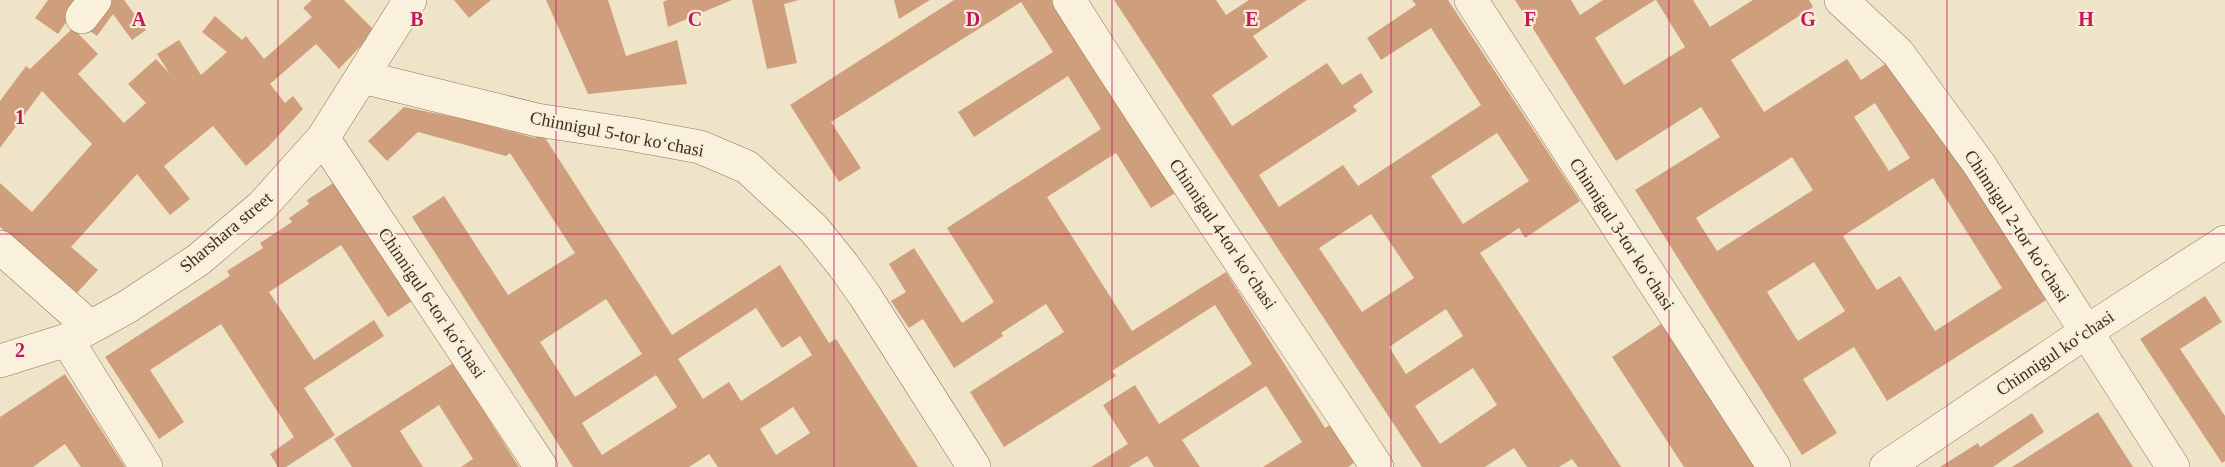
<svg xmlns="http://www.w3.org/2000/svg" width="2225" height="467" viewBox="0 0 2225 467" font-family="'Times New Roman',serif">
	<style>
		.building { fill: #cf9f7d; fill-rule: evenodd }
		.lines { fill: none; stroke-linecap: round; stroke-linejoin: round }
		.minor-casing { stroke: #8d765c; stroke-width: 34 }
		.minor { stroke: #faf1dc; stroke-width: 33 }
		.grid { fill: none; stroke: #c2185b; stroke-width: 1.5; stroke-opacity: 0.55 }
		.labels { text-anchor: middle; stroke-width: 4.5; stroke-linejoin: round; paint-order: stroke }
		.street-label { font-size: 18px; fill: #3d2e20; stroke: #f7eed8 }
		.grid-label { font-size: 20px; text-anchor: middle; font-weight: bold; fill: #c2185b; stroke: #f7eed8; stroke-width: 4.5; stroke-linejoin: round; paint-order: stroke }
	</style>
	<rect width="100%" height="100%" fill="#f0e4c8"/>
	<!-- building -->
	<path class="building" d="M48 0H81L58 34 35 18Z
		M101 0H124L146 30 132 40 113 14 97 36 83 26Z
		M312 0H344L375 31 339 69 316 44 270 84 285 103 293 96 303 109 268 147 246 166 213 126 164 166 190 199 170 215 137 174 71 247 98 270 76 294 0 227V183L32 212 92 144 42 91 0 148V101L26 66 30 69 73 28 98 54 78 74 124 123 146 103 128 84 156 59 170 74 157 54 179 40 201 75 227 52 202 32 215 16 242 40 246 36 264 59 312 17 303 8Z
		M454 0H491L469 18Z
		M546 0H608L626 56 677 40 687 84 588 94Z
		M667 0H732L668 27 663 2Z
		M752 0H799L784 4 797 63 767 69Z
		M894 0H930L899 19Z
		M954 0H1059L1180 190 1151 208 1116 153 1047 197 1132 331 1226 272 1325 428 1334 422 1358 460 1348 467H1263L1302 442 1266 386 1182 440 1200 467H1154L1147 456 1129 467H1091L1128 444 1103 405 1135 385 1159 424 1252 364 1215 305 1112 371 1116 376 1004 447 970 392 1064 332 1046 304 1001 333 1003 336 954 368 923 319 909 328 891 301 906 292 889 264 914 248 962 323 994 302 947 228 1101 129 1068 76 974 137 958 112 1053 52 1021 2 831 122 861 168 839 182 790 105Z
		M1114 0H1216L1226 15 1249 0H1307L1253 36 1268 57 1212 95 1232 126 1327 63 1342 85 1361 73 1373 92 1353 106 1357 111 1259 175 1279 207 1343 165 1358 186 1481 105 1431 28 1381 60 1367 38 1416 5 1412 0H1448L1580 201 1525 238 1519 228 1480 253 1621 467H1578L1572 459 1559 467H1527L1514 448 1485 467H1422ZM1497 133 1529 181 1463 224 1431 176ZM1371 214 1414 278 1362 312 1319 248ZM1446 309 1463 336 1406 374 1389 347ZM1473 368 1497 405 1440 444 1415 406Z
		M1515 0H1571L1580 15 1603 0H1655L1595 38 1624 85 1685 47 1656 0H1693L1710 27 1753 0H1809L1813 7 1731 60 1764 112 1847 59 1861 80 1893 59 2051 297 1887 401 1854 347 1803 379 1837 433 1802 455 1635 190 1720 137 1701 107 1616 161ZM1875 103 1910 158 1889 171 1854 117ZM1792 157 1813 190 1717 251 1696 218ZM1933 178 2002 288 1935 331 1900 276 1877 290 1843 236ZM1814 262 1845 311 1798 341 1767 292Z
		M404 107 469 120 535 138 542 133 672 335 780 265 829 343 836 339 918 467H718L709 454 689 467H573L412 217 444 196 508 295 575 253 510 153 506 156 418 132 387 161 368 141ZM606 299 642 354 575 397 540 342ZM756 308 782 348 800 336 812 355 741 401 729 382 703 399 678 359ZM656 375 677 407 602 455 582 423ZM793 407 810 433 776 455 760 429Z
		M335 182 412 301 388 317 341 245 269 292 314 360 374 320 384 336 304 388 335 435 286 467H278L270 454 294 437 221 324 150 370 184 422 159 439 105 357 230 276 227 271 263 248 260 243 292 222 289 218 309 204 307 200Z
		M2205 296 2222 322 2180 349 2225 416V461L2222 463 2140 339Z
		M1661 324 1684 358 1756 467H1684L1612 357Z
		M453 363 519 467H461L473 459 439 405 400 431 423 467H352L334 439Z
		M65 374 125 467H81L65 444 33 467H0V417Z
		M2098 412 2133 467H2012Z
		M2032 413 2044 432 1993 467H1940L1978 443 1980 447Z"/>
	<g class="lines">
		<defs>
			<path id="minor" d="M1069 0C1168 158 1275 311 1377 467
				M1471 0 1774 467
				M1841 0 1898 53 1979 164 2173 467
				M82 17 95 0
				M362 77 537 120 629 134 700 147 747 167 814 229 843 265 865 296 974 467
				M323 138 541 467
				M0 247 89 326
				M67 340 146 467
				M0 361 67 340 127 307 198 260 262 206 323 138 410 0
				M1886 467 2086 332 2225 242"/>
		</defs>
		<!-- minor casing -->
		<use href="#minor" class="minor-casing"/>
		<!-- minor -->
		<use href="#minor" class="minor"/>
	</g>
	<!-- grid -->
	<path class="grid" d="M278 0V467M556 0V467M834 0V467M1112 0V467M1391 0V467M1669 0V467M1947 0V467M0 234H2225"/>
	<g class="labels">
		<!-- street labels -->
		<g class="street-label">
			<text transform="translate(617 134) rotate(11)" y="6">Chinnigul 5-tor koʻchasi</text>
			<text transform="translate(2017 226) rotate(57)" y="6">Chinnigul 2-tor koʻchasi</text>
			<text transform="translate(226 232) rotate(-40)" y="6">Sharshara street</text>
			<text transform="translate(1223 234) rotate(56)" y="6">Chinnigul 4-tor koʻchasi</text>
			<text transform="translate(1622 234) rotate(57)" y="6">Chinnigul 3-tor koʻchasi</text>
			<text transform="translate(432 303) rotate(56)" y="6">Chinnigul 6-tor koʻchasi</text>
			<text transform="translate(2055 353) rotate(-34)" y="6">Chinnigul koʻchasi</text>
		</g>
	</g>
	<g class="grid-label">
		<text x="139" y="26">A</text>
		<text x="417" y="26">B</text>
		<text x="695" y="26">C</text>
		<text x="973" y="26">D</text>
		<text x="1252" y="26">E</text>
		<text x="1530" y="26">F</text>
		<text x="1808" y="26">G</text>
		<text x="2086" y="26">H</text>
		<text x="20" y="124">1</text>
		<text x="20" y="357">2</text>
	</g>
</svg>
